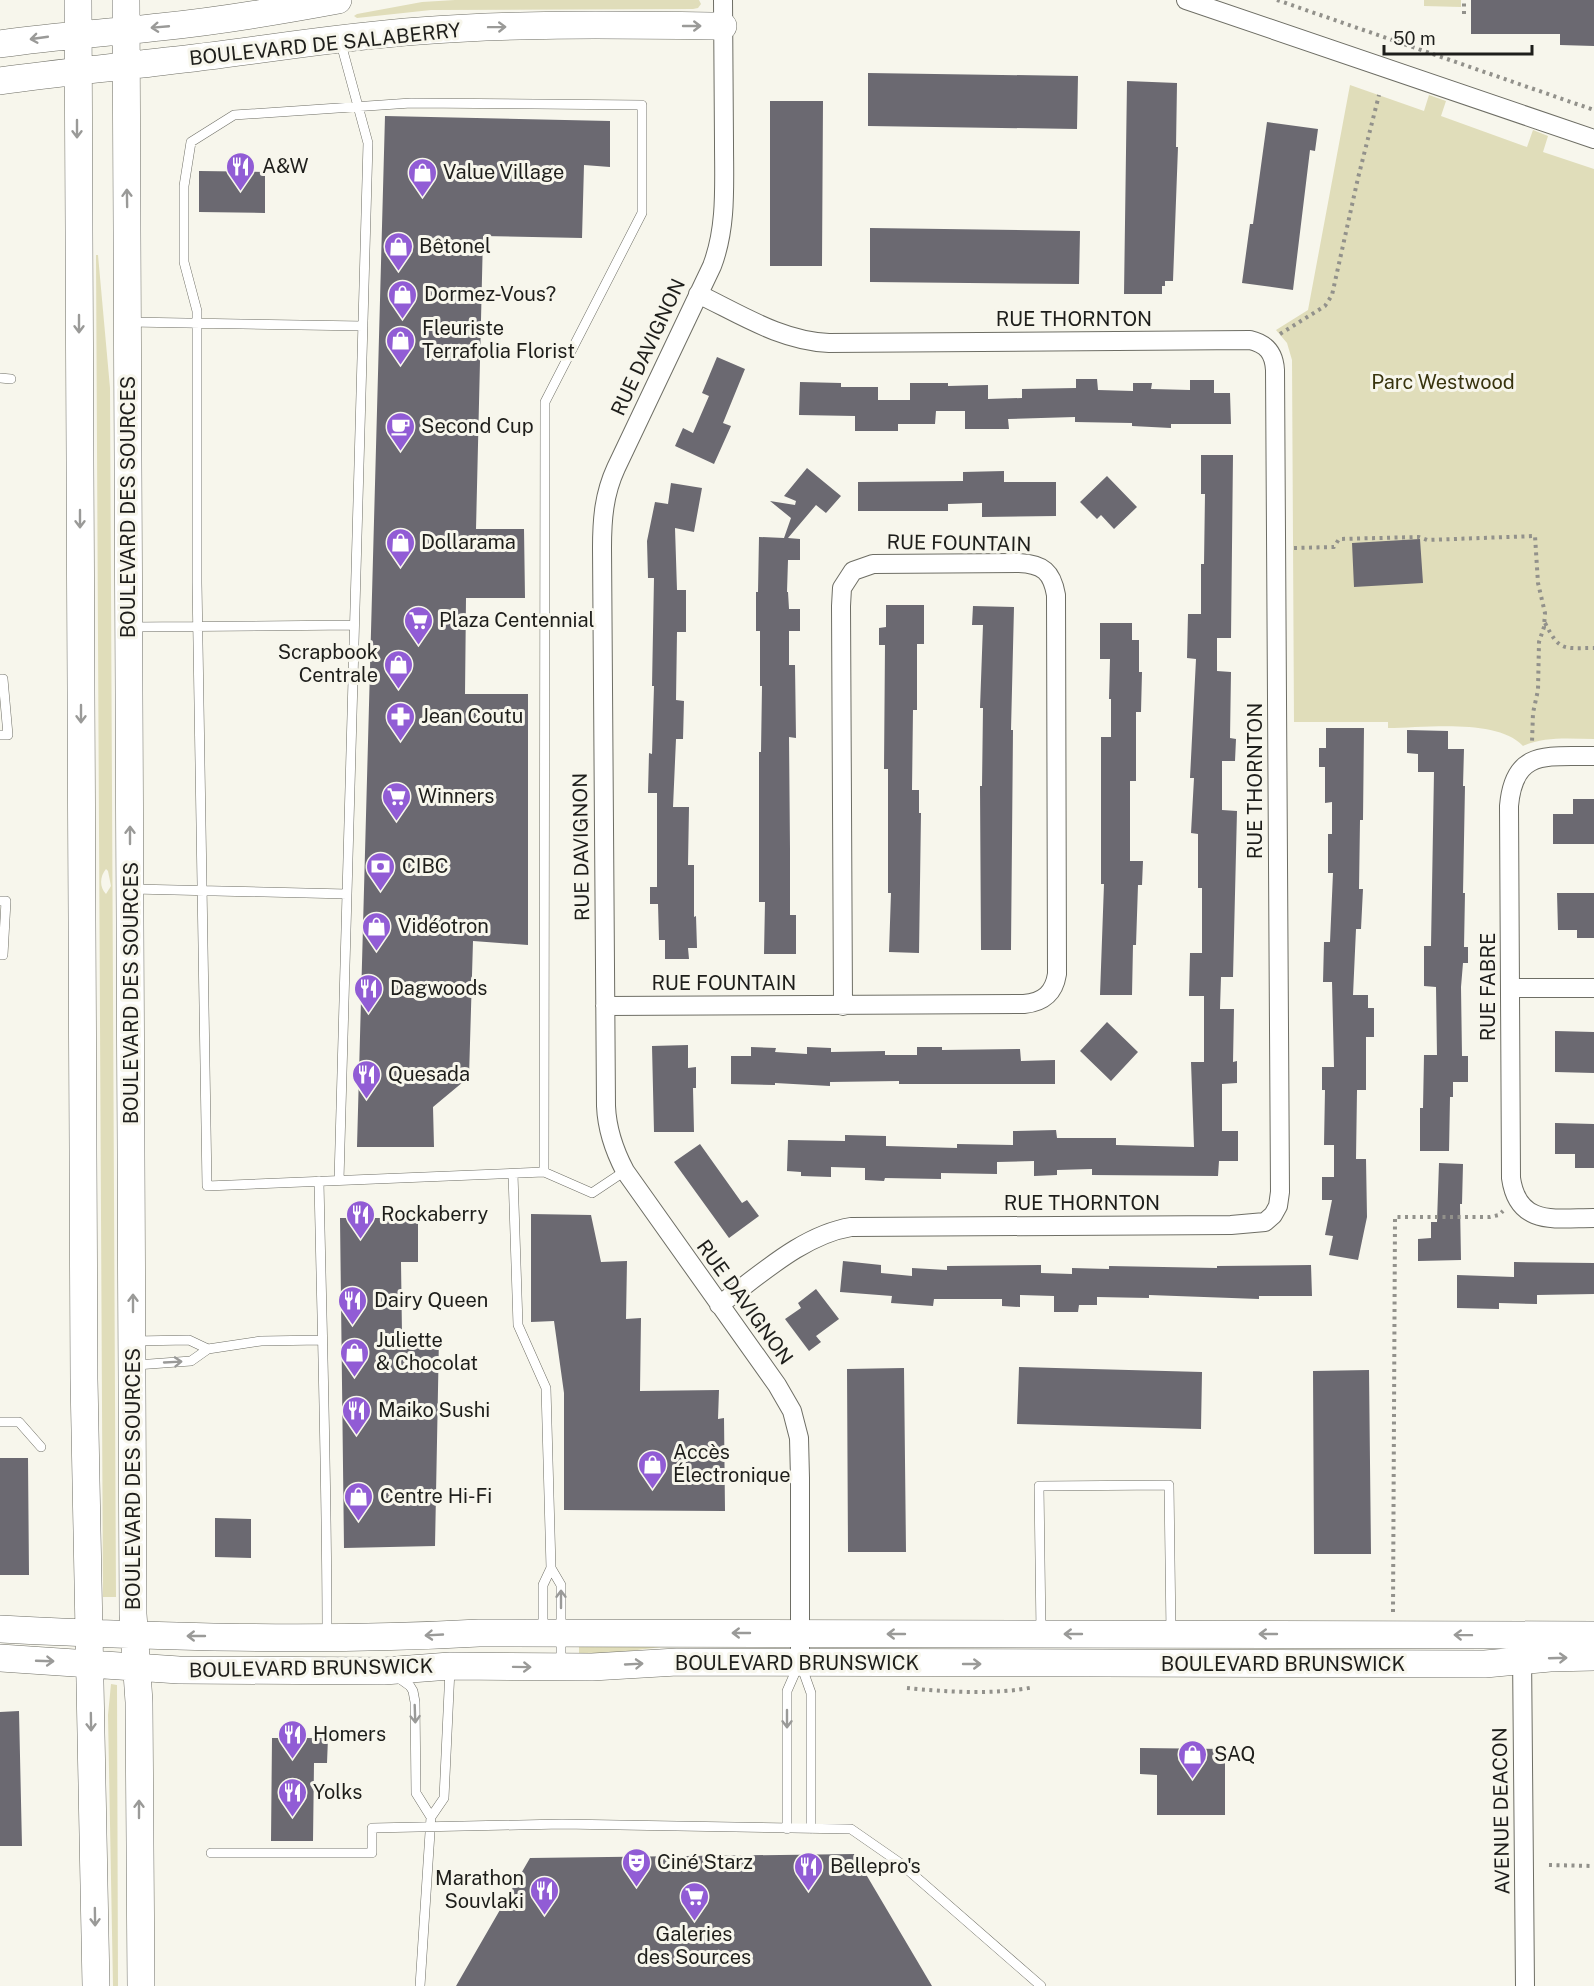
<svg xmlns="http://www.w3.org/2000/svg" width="1594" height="1986" viewBox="0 0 1594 1986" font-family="'Public Sans',sans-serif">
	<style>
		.green { fill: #e0ddba; fill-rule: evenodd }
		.building { fill: #6b6971 }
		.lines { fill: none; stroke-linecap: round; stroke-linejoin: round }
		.lane-casing { stroke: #6e6e65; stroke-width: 10 }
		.street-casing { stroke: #6e6e65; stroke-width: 20 }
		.secondary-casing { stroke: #6e6e65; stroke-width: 28 }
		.path { stroke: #92918b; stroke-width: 4; stroke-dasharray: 3 4.5; stroke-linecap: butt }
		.lane { stroke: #fff; stroke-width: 9 }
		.street { stroke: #fff; stroke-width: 18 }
		.secondary { stroke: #fff; stroke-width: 27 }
		.oneway { stroke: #9a9a98 }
		.labels { text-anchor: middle; stroke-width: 6; stroke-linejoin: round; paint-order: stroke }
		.street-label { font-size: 20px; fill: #1e1e1b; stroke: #f7f6ec }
		.poi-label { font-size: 20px; fill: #1e1e1b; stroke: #f7f6ec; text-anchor: start }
		.park-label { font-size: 20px; fill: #38340e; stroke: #f7f6ec }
	</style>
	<rect width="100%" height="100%" fill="#f7f6ec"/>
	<!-- green -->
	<path class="green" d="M455 0H699L701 4 698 8 693 9 431 10 357 18 354 16 357 14 422 2Z
		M1424 0H1461V7L1424 6Z
		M1350 85 1424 111 1429 95 1446 101 1441 116 1527 147 1533 130 1548 136 1543 152 1594 169V739C1571 739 1545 736 1523 746 1497 718 1425 728 1388 728V722H1294L1292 360 1287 343 1276 330 1308 310Z
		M96 255H98L110 388 116 1597H103ZM106 869 108 871 111 886 106 894C99 887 100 876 106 869Z
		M579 1643 669 1646 598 1655H579Z
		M111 1684 117 1685 118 1986H113L108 1715Z"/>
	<!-- building -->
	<path class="building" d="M1471 0H1594V46L1560 45V34H1471Z
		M868 73 1078 76 1077 129 868 126Z
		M1127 81 1177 83 1176 147H1178L1173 281H1165V286H1162V294H1124Z
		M770 101H823L822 266H770Z
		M385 116 610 121V167L584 165 582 238 483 236 476 529H524L525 598H466L465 694H528V945L473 941 469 1077 433 1107 434 1147H357Z
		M1267 122 1318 129 1315 151 1310 150 1293 290 1242 283 1250 224H1253Z
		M199 171 265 172V213L199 212Z
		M870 228 1080 231 1079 284 870 282Z
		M717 357 745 369 723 423 731 426 714 464 675 446 683 428 693 433 709 396 702 393Z
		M1076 379H1097L1098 390 1133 391V383H1152L1151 389 1190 390V380H1214V393H1230L1231 424H1171V428L1132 426V423L1075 422V417L1008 419 1009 429H965V411H936L935 424H898V431H855V416L799 415 800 382 841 383V387H878V400H910V383H948V386L988 385V399L1022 398V389L1076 388Z
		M1201 455H1233L1231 638H1217V671L1231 672 1230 738 1236 739 1235 761H1222V810L1237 811 1233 977H1221L1220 1009H1234L1233 1062 1237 1061V1083L1222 1084V1131H1238V1161H1219L1218 1176 1092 1175V1169L1057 1170V1175L1034 1176V1161L997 1162V1174L941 1173V1179L885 1178 884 1181 865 1180V1168L831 1167V1177L801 1176V1172L787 1171 788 1140 845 1141V1135L886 1136V1146L957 1148V1144L1013 1145V1131L1056 1130 1057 1138H1116V1145L1194 1147 1191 1062H1204V996H1189L1190 953H1202V888H1198V834L1191 833 1194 778H1190L1196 659 1187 658 1188 614H1201V564H1204L1205 494H1201Z
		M807 468 841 496 826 513 816 505 788 538 800 539V560H788L787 592H788L789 609H800V631H789V665H795L796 738 789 737 790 848V915H796V954H764L765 902H759V752H761L762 686H760V631H756V592H758L759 537 784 538 791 518 770 501 795 505 796 501 784 496Z
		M1004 471V482H1056V516L982 517V503L948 504V511H858V482L963 481V472Z
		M1107 476 1137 507 1114 529 1101 515 1097 519 1080 502Z
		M671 483 702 488 694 532 675 528 677 590H686V632H677L676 700 684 701 683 739H676L673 807H689L688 865H694V917L696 916 697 948H688L689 959H665V940H659L658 904H650V887H657V793H648L649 753 652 754 654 686H652L654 578H648L647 541 655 502 668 504Z
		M1420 539 1423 583 1354 587 1352 543Z
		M886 605H924V644H917V710H913L912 790H919V813H921L919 953 889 952 891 893H888V769H884L885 645H879V628L886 627Z
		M973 606 1014 607 1011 730H1013L1011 950H981L980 786H982L983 708H980L983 625H972Z
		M1100 623H1132V640H1139V672H1142L1141 712H1136V781H1130V861H1143L1142 885H1138L1136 945H1133L1132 995H1100L1104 884H1101V737H1111V699H1109L1110 659H1100Z
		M1326 728H1364L1363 820H1360L1359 889H1363L1361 929H1356L1353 995H1368V1008H1374V1037H1366V1090H1357L1356 1159H1366L1367 1217 1358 1260 1329 1255 1333 1236 1325 1235 1332 1200H1322V1177H1334V1145H1324L1325 1090H1322V1067H1334L1332 982H1323L1324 942H1330L1333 873H1328V834H1332V802L1325 803V767H1319V748H1326Z
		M1407 730 1448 731V749H1464L1463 786H1465L1463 893H1465L1464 947H1468V963H1463L1461 987 1462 1056H1468V1082H1453V1097H1450L1449 1151H1420V1108H1423L1424 1055H1437L1436 987 1424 986V946H1431L1434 772H1418V754L1407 753Z
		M1573 799H1594V844H1553V814H1573Z
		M1557 893H1594V938H1577V930H1558Z
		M1107 1022 1138 1052 1111 1081 1080 1051Z
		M1555 1031 1594 1032V1073L1555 1072Z
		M688 1045V1068L696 1067V1088H693L694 1132H654L652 1046Z
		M751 1047 776 1048 775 1052 807 1054V1047L831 1048V1052L885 1051V1055H917V1047H942V1050L1020 1049 1021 1061 1055 1060V1084H899V1081L830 1082V1086L775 1083V1085L731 1084V1056H751Z
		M1555 1123 1594 1124V1168H1575V1154H1555Z
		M700 1144 742 1203 747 1200 759 1216 729 1238 674 1162Z
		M1439 1163 1463 1164 1462 1204H1460L1461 1260 1418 1261V1239L1431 1238V1222H1437Z
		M531 1214 591 1215 601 1262 627 1261 626 1319 641 1318 640 1391 719 1390 718 1419 724 1418 725 1511 564 1510V1393L554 1321 531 1322Z
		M340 1218H418V1262H401L402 1335 439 1337 435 1546 344 1548Z
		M843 1261 881 1265V1273L912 1276V1268L947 1270V1266L1041 1265V1273L1072 1274V1268L1109 1269V1266L1217 1268V1266L1311 1265 1312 1296H1259V1299L1149 1295V1298L1097 1297V1305H1079L1078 1312H1054V1296L1020 1295V1307L1002 1306V1299H934L933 1306 891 1303 892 1296 840 1292Z
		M1514 1262 1594 1263V1294L1537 1295V1304L1499 1303V1309L1457 1308V1275L1514 1277Z
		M816 1289 839 1319 816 1336 821 1342 809 1351 785 1319 801 1308 798 1303Z
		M1019 1367 1202 1372 1201 1429 1017 1424Z
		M904 1368 906 1552H848L847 1369Z
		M1369 1370 1371 1554H1314L1313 1371Z
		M0 1458H28L29 1575H0Z
		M215 1518 251 1519V1558L215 1557Z
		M19 1711 22 1846H0V1712Z
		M272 1738H328L327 1763H314L313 1841H271Z
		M1140 1748 1225 1749V1815H1157V1775L1140 1774Z
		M854 1854 932 1986H456L530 1858Z"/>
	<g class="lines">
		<defs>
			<path id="lane" d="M130 322 363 326
				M0 378 11 379
				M131 627 354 625
				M0 679H3L8 735H0
				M133 889 347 894
				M0 901H6L3 955H0
				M544 1172 545 402 642 213V105L411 103 234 115 191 142 184 186V262L197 311V583L207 1186 544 1172 592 1193 625 1171
				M513 1174 518 1325 546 1388 551 1568 543 1585V1631
				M339 1180 368 143 340 40
				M319 1181C322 1332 327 1484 327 1635
				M135 1341 189 1340 208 1349
				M136 1365 191 1361 208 1349 261 1341 322 1340
				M0 1422H19L41 1447
				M551 1568 561 1585V1665
				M1041 1632 1039 1486 1169 1485 1171 1633
				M801 1665 811 1693V1829
				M396 1676 410 1686 413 1691 415 1702 416 1793 431 1817
				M787 1829V1691L798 1666
				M211 1853H372V1828L562 1824 851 1829 900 1863 1041 1986
				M420 1986 431 1817 444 1798 450 1669"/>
			<path id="street" d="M723 0C723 48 724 95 724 143 724 184 727 227 712 266L616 468C604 494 602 519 602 548L606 1106C607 1130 614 1150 625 1171L777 1385 792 1411 799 1438 800 1478V1663
				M1186 0 1594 139
				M698 294C740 314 781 341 829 343L1250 340C1267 344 1274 353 1275 370L1280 1192 1278 1206 1273 1215 1265 1222 1231 1225 851 1227C802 1235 759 1276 719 1305
				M1594 756C1548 757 1514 748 1509 806L1511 1178C1518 1227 1556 1218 1594 1218
				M1510 988H1594
				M605 1006 1024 1004C1044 1002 1054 993 1057 974L1056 595C1052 572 1043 564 1019 563L873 564 853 571 842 588 841 606 843 1006
				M1522 1652 1525 1986"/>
			<path id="secondary" d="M78 0 84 1379 96 1986
				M126 0 133 1614 139 1702 141 1986
				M0 44C53 36 107 33 160 27 220 21 279 11 338 0
				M0 81C56 73 111 68 167 61 251 52 334 37 419 31 520 23 622 25 723 26
				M0 1629C159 1637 319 1642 479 1633L1594 1635
				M0 1658 179 1670 384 1671 450 1666 592 1667 677 1662 1485 1664 1550 1658 1594 1657"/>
		</defs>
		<!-- lane casing -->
		<use href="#lane" class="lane-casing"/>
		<!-- street casing -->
		<use href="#street" class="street-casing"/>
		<!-- secondary casing -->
		<use href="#secondary" class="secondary-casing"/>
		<!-- path -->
		<path class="path" d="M1277 0 1594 110
			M1464 14V0
			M1280 334 1325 306 1332 295 1358 178 1379 95
			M1294 548 1334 547 1339 539 1419 537 1427 540 1535 536 1538 583 1545 613 1544 627 1539 642 1538 690 1533 713 1532 742
			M1545 623C1560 652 1563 648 1594 648
			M1393 1612 1395 1217H1490L1499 1215 1503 1211
			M907 1688C945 1692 997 1695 1034 1687
			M1549 1865 1594 1866"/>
		<!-- lane -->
		<use href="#lane" class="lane"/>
		<!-- street -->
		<use href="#street" class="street"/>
		<!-- secondary -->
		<use href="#secondary" class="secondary"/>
	</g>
	<!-- one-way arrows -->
	<defs><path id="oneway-shaft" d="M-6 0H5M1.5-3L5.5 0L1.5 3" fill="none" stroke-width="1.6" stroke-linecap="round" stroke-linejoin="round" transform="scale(1.5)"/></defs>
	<g class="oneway">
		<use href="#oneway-shaft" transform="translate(692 26)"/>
		<use href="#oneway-shaft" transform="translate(160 27) rotate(175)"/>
		<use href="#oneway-shaft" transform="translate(497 27) rotate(-1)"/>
		<use href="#oneway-shaft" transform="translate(39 38) rotate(172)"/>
		<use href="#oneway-shaft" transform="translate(77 129) rotate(90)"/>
		<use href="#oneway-shaft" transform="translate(127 198) rotate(-91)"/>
		<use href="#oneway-shaft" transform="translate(79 324) rotate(90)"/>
		<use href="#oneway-shaft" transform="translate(80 519) rotate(90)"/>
		<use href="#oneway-shaft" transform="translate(81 714) rotate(90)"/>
		<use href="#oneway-shaft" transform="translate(130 835) rotate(-90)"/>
		<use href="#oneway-shaft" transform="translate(133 1303) rotate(-90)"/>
		<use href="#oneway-shaft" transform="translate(173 1362) rotate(-3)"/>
		<use href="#oneway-shaft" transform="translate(561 1599) rotate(-90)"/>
		<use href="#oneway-shaft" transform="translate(741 1633) rotate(180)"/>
		<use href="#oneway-shaft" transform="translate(896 1634) rotate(180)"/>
		<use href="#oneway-shaft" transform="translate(1073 1634) rotate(-180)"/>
		<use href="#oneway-shaft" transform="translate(1268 1634) rotate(180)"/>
		<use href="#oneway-shaft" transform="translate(434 1635) rotate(177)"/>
		<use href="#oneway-shaft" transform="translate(1463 1635) rotate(-179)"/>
		<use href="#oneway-shaft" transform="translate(196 1636) rotate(-180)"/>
		<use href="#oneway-shaft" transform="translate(1558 1658) rotate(-2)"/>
		<use href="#oneway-shaft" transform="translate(45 1661) rotate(2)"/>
		<use href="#oneway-shaft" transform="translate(634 1664) rotate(-3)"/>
		<use href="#oneway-shaft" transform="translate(972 1664)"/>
		<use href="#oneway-shaft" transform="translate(522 1667) rotate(1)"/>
		<use href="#oneway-shaft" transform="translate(415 1714) rotate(88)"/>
		<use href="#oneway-shaft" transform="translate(787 1719) rotate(90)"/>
		<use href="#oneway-shaft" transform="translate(91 1722) rotate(89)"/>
		<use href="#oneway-shaft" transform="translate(139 1809) rotate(-90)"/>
		<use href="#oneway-shaft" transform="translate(95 1917) rotate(89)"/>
	</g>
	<!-- icons -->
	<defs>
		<symbol id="restaurant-pin" viewBox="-11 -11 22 30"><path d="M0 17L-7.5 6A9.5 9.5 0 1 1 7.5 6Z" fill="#915cd5" stroke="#f7f6ec"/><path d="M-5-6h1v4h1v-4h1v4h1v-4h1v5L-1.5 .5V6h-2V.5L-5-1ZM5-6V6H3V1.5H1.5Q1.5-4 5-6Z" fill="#fff"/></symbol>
		<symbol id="shop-pin" viewBox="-11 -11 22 30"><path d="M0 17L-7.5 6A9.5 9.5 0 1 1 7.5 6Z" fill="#915cd5" stroke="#f7f6ec"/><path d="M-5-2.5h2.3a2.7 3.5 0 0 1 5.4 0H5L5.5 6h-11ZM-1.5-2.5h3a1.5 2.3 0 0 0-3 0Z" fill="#fff"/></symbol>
		<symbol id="cafe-pin" viewBox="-11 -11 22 30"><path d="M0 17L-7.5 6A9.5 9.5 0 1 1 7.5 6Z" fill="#915cd5" stroke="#f7f6ec"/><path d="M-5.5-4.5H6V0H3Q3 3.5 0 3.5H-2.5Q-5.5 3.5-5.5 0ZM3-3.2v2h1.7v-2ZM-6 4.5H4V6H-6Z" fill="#fff"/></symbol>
		<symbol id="supermarket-pin" viewBox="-11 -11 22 30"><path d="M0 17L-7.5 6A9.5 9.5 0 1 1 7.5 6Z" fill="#915cd5" stroke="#f7f6ec"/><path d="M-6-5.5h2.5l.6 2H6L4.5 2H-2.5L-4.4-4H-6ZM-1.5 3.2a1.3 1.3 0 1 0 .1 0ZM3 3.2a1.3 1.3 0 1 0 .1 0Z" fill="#fff"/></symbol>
		<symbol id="pharmacy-pin" viewBox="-11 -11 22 30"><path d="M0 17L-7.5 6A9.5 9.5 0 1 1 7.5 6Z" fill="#915cd5" stroke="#f7f6ec"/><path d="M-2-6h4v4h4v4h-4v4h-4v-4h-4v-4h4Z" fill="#fff"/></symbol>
		<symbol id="bank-pin" viewBox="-11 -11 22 30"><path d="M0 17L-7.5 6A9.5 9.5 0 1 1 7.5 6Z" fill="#915cd5" stroke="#f7f6ec"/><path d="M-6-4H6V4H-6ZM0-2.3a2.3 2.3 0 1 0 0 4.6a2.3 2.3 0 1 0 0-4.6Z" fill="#fff"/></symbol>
		<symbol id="theatre-pin" viewBox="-11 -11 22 30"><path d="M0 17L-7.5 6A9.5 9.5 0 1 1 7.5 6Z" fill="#915cd5" stroke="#f7f6ec"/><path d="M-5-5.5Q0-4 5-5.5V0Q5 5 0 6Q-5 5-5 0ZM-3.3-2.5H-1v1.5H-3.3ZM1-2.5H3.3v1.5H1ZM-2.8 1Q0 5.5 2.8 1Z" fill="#fff"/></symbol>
	</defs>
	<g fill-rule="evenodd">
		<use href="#restaurant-pin" x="224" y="150" width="33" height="45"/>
		<use href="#shop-pin" x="406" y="156" width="33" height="45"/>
		<use href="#shop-pin" x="382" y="230" width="33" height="45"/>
		<use href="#shop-pin" x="386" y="278" width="33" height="45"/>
		<use href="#shop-pin" x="384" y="324" width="33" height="45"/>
		<use href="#cafe-pin" x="384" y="410" width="33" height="45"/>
		<use href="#shop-pin" x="384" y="526" width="33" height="45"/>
		<use href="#supermarket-pin" x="402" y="604" width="33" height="45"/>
		<use href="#shop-pin" x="382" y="648" width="33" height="45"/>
		<use href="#pharmacy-pin" x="384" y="700" width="33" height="45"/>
		<use href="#supermarket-pin" x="380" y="780" width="33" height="45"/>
		<use href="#bank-pin" x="364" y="850" width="33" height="45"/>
		<use href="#shop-pin" x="360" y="910" width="33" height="45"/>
		<use href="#restaurant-pin" x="352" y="972" width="33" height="45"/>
		<use href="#restaurant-pin" x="350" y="1058" width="33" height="45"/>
		<use href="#restaurant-pin" x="344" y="1198" width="33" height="45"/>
		<use href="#restaurant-pin" x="336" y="1284" width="33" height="45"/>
		<use href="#shop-pin" x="338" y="1336" width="33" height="45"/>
		<use href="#restaurant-pin" x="340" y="1394" width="33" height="45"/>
		<use href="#shop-pin" x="636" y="1448" width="33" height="45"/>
		<use href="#shop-pin" x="342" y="1480" width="33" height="45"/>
		<use href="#restaurant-pin" x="276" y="1718" width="33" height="45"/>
		<use href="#shop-pin" x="1176" y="1738" width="33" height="45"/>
		<use href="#restaurant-pin" x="276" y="1776" width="33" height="45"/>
		<use href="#theatre-pin" x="620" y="1846" width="33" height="45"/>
		<use href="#restaurant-pin" x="792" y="1850" width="33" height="45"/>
		<use href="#restaurant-pin" x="528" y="1874" width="33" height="45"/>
		<use href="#supermarket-pin" x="678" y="1880" width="33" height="45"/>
	</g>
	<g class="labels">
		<!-- street labels -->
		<g class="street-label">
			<text transform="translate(325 44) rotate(-6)" y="7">BOULEVARD DE SALABERRY</text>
			<text x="1074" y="326">RUE THORNTON</text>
			<text transform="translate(648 347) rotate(-65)" y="7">RUE DAVIGNON</text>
			<text transform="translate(128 507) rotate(-90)" y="7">BOULEVARD DES SOURCES</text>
			<text transform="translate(959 543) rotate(1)" y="7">RUE FOUNTAIN</text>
			<text transform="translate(1255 781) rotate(-90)" y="7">RUE THORNTON</text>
			<text transform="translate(581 847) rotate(-91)" y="7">RUE DAVIGNON</text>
			<text x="724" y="990">RUE FOUNTAIN</text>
			<text transform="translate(1488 987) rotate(-90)" y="7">RUE FABRE</text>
			<text transform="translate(131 993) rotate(-90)" y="7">BOULEVARD DES SOURCES</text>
			<text x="1082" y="1210">RUE THORNTON</text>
			<text transform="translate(745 1302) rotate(54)" y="7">RUE DAVIGNON</text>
			<text transform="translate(133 1479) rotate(-90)" y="7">BOULEVARD DES SOURCES</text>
			<text x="797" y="1670">BOULEVARD BRUNSWICK</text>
			<text x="1283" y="1671">BOULEVARD BRUNSWICK</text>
			<text transform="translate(311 1668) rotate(-1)" y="7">BOULEVARD BRUNSWICK</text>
			<text transform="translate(1501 1811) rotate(-91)" y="7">AVENUE DEACON</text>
		</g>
		<!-- poi labels -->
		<g class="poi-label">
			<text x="262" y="173">A&amp;W</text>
			<text x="443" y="179">Value Village</text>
			<text x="419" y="253">Bêtonel</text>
			<text x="424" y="301">Dormez-Vous?</text>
			<text x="422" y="335">Fleuriste<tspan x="422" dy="23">Terrafolia Florist</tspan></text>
			<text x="421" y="433">Second Cup</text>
			<text x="421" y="549">Dollarama</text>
			<text x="439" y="627">Plaza Centennial</text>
			<text x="378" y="659" text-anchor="end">Scrapbook<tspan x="378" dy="23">Centrale</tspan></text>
			<text x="421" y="723">Jean Coutu</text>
			<text x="418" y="803">Winners</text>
			<text x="402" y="873">CIBC</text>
			<text x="398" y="933">Vidéotron</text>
			<text x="390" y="995">Dagwoods</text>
			<text x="388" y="1081">Quesada</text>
			<text x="381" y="1221">Rockaberry</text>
			<text x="374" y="1307">Dairy Queen</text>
			<text x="376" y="1347">Juliette<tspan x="376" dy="23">&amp; Chocolat</tspan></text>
			<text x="378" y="1417">Maiko Sushi</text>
			<text x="673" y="1459">Accès<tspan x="673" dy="23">Électronique</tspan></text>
			<text x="380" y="1503">Centre Hi-Fi</text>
			<text x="313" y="1741">Homers</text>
			<text x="1214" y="1761">SAQ</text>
			<text x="313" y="1799">Yolks</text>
			<text x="657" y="1869">Ciné Starz</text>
			<text x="830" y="1873">Bellepro's</text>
			<text x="524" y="1885" text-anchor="end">Marathon<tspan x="524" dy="23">Souvlaki</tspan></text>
			<text x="694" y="1941" text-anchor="middle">Galeries<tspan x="694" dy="23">des Sources</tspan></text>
		</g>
		<!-- park labels -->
		<g class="park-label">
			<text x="1443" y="389">Parc Westwood</text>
		</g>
	</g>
	<!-- scale -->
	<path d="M1384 45v9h148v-9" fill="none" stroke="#1e1e1b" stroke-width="3"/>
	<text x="1393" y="45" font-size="18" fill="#1e1e1b" stroke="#f7f6ec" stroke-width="4.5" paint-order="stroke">50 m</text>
</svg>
